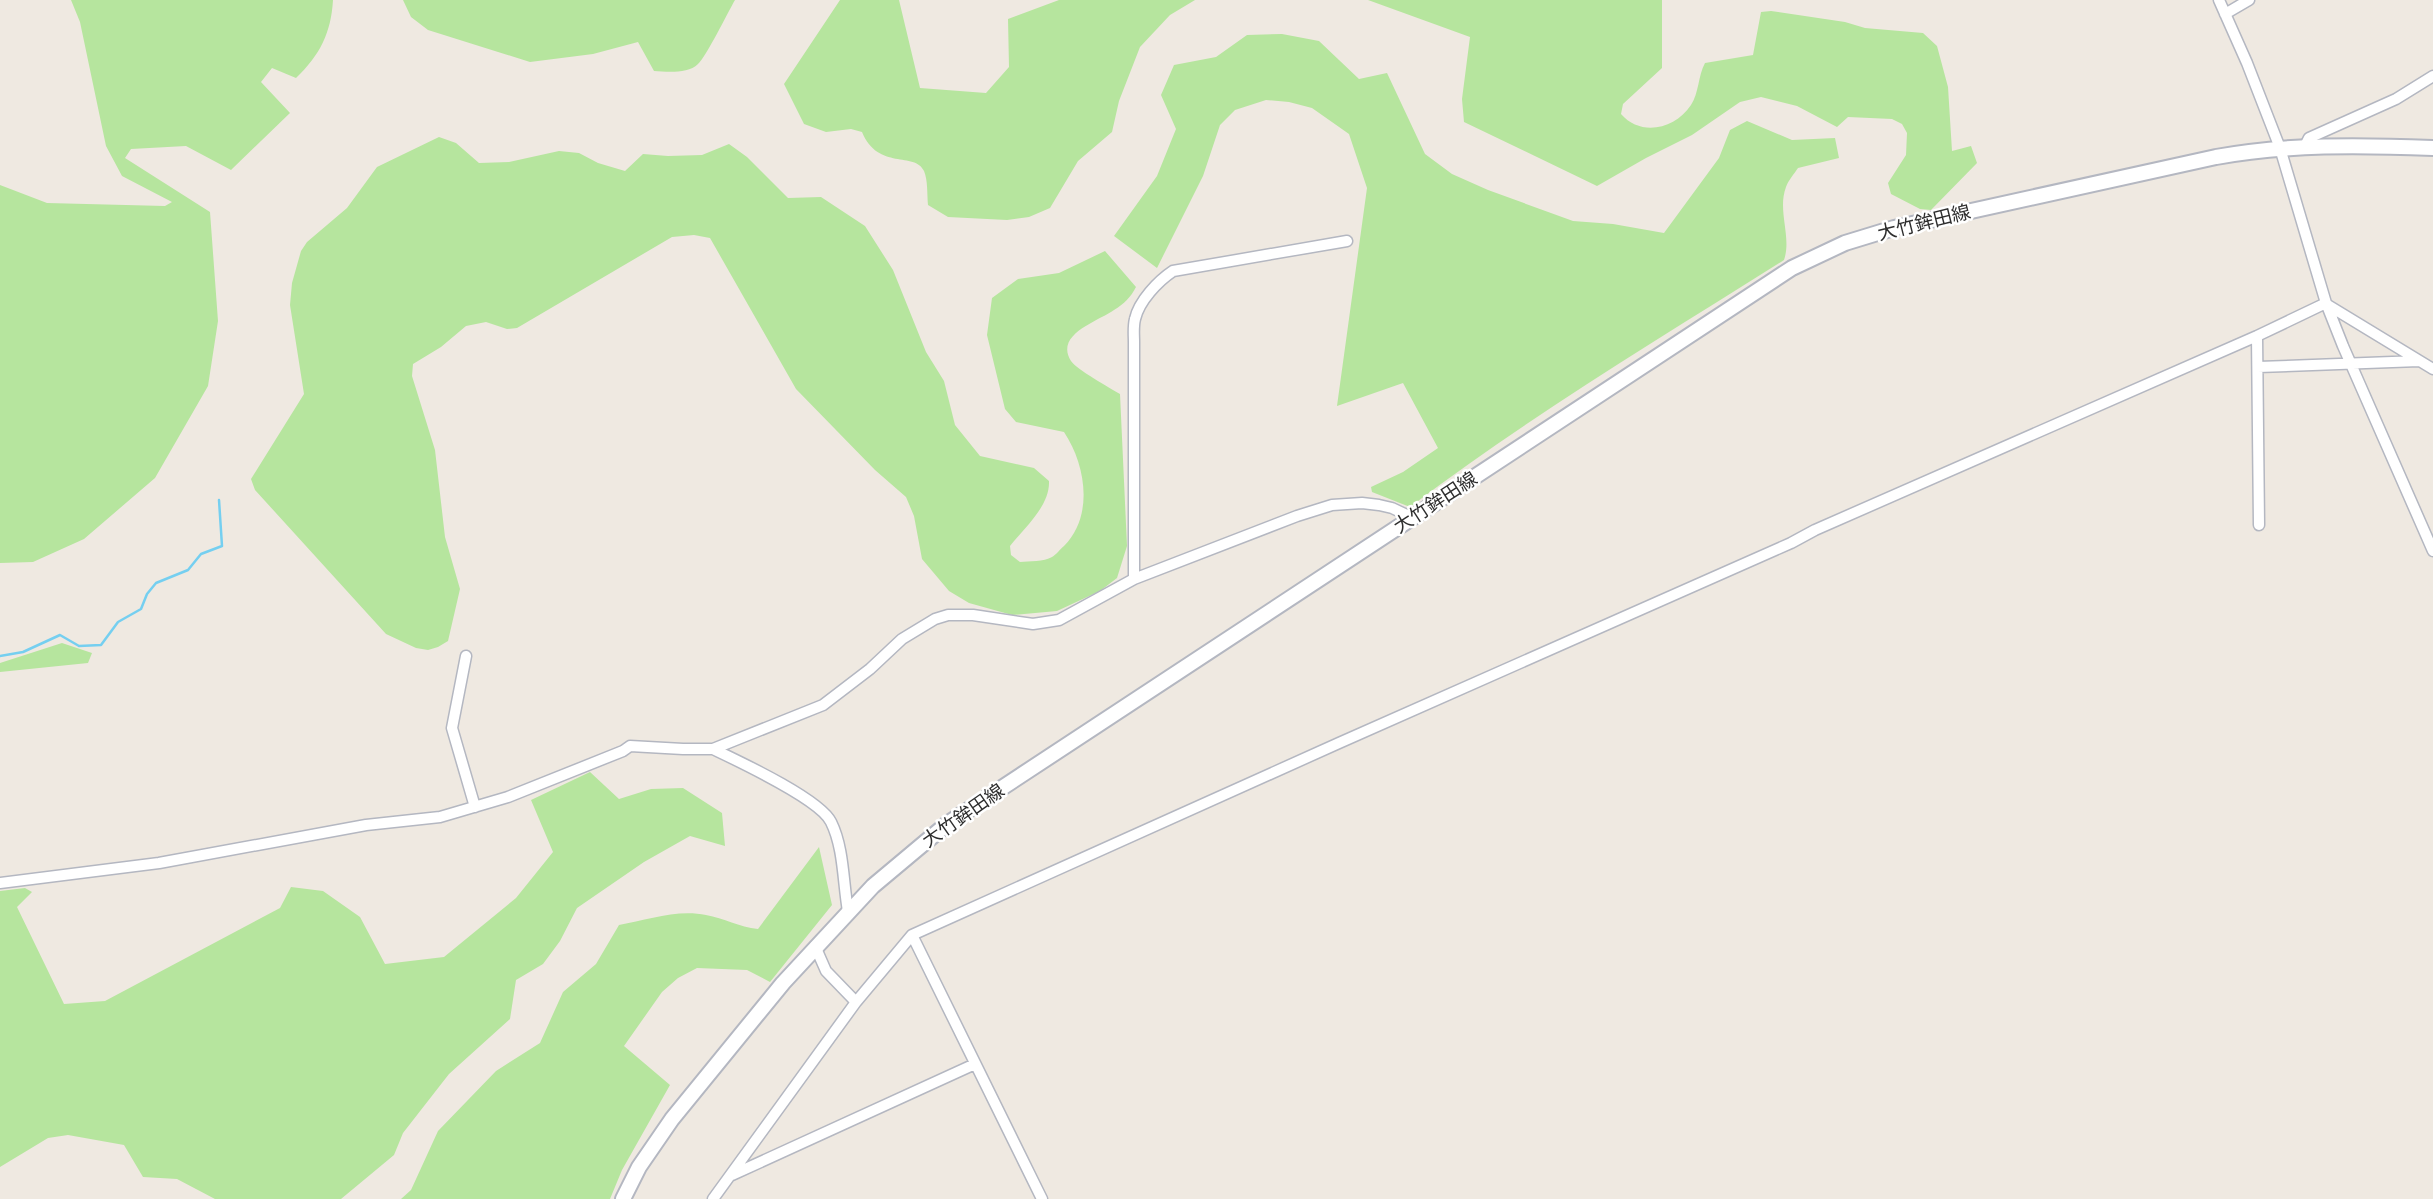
<svg xmlns="http://www.w3.org/2000/svg" width="2433" height="1199" viewBox="0 0 2433 1199" font-family="'Titillium Web','Noto Sans JP',sans-serif">
	<style>
		.green { fill: #b6e59e }
		.lines { fill: none; stroke-linecap: round; stroke-linejoin: round }
		.stream { stroke: #75cff0; stroke-width: 2.5 }
		.street-casing { stroke: #b4b7c1; stroke-width: 13 }
		.secondary-casing { stroke: #b4b7c1; stroke-width: 18 }
		.street { stroke: #fff; stroke-width: 10 }
		.secondary { stroke: #fff; stroke-width: 14 }
		.labels { text-anchor: middle; stroke-width: 5; stroke-linejoin: round; paint-order: stroke }
		.street-label { font-size: 19px; fill: #2e2e2e; stroke: #fff }
	</style>
	<rect width="100%" height="100%" fill="#efe9e1"/>
	<!-- green -->
	<path class="green" d="M71 0H333C331 33 320 55 296 78L272 68 261 82 290 113 231 170 186 146 131 149 125 158 210 212 218 321 208 386 155 478 84 539 33 562 0 563V185L47 203 165 206 172 202 122 176 106 146 80 22Z
		M403 0H735C728 12 706 57 698 64 688 74 667 72 654 71L638 42 593 54 530 62 428 30 411 17Z
		M840 0H899L920 88 986 93 1009 67 1008 19 1059 0H1195L1170 15 1140 47 1119 101 1112 132 1078 161 1050 208 1029 217 1007 220 948 217 928 205C927 195 928 180 924 171 915 151 878 171 862 132L851 129 826 132 804 124 784 84Z
		M1368 0H1662V68L1623 104 1621 114C1641 137 1675 129 1691 105 1699 93 1698 76 1705 63L1753 55 1761 12 1771 11 1845 22 1865 28 1923 33 1937 46 1948 87 1952 151 1971 146 1977 163 1931 210 1920 209 1891 194 1888 183 1906 155 1907 133 1902 124 1892 119 1848 117 1837 127 1797 106 1761 97 1740 102 1692 135 1646 158 1597 186 1464 122 1462 99 1470 37Z
		M1282 34 1319 41 1359 79 1387 73 1425 154 1452 174 1488 190 1573 221 1613 224 1664 233 1719 158 1730 130 1747 121 1792 140 1835 138 1839 158 1798 168C1794 174 1788 181 1786 187 1777 211 1792 237 1784 260 1657 340 1529 417 1410 507L1372 492 1371 487 1403 472 1438 448 1403 383 1337 406 1367 188 1349 134 1312 108 1289 102 1266 100 1235 110 1220 125 1203 176 1157 268 1114 236 1157 176 1176 129 1161 95 1174 65 1216 57 1247 35Z
		M439 137 456 143 479 163 509 162 559 151 579 153 598 163 625 171 643 154 668 156 702 155 729 144 747 157 788 198 821 197 865 226 893 270 926 352 944 381 955 425 980 456 1034 468 1049 481C1050 506 1025 527 1010 546L1011 555 1020 562C1029 561 1044 562 1052 557 1056 555 1060 549 1064 546 1094 516 1086 465 1064 432L1016 422 1005 409 987 335 992 298 1018 279 1059 273 1105 251 1136 287C1131 297 1124 304 1114 310 1099 321 1054 334 1071 361 1076 369 1110 388 1120 394L1127 546 1117 578 1100 591 1057 611 1012 615 969 603 949 591 922 559 914 516 906 497 875 470 796 389 710 238 694 235 672 237 517 328 507 329 486 322 466 326 441 347 413 364 412 376 435 450 445 537 460 589 448 641 438 647 428 650 416 648 386 634 255 490 251 479 304 394 290 305 292 283 301 251 307 242 347 208 377 167Z
		M62 643 92 653 88 663 0 672V663Z
		M590 772 619 799 651 789 683 788 722 813 725 846 690 836 644 862 577 908 560 941 543 964 516 980 510 1019 449 1074 403 1133 394 1155 341 1199H215L177 1179 143 1177 124 1145 68 1135 48 1138 0 1167V891L25 888 32 892 17 907 64 1004 105 1001 280 908 291 887 323 891 360 917 385 964 444 957 516 898 553 852 531 800Z
		M819 847 832 905 770 982 747 970 697 968 678 978 662 992 624 1046 670 1085 622 1170 610 1199H401L411 1190 438 1131 496 1071 540 1043 563 992 596 964 619 925C647 920 677 909 706 915 724 918 739 927 758 929Z"/>
	<g class="lines">
		<!-- stream -->
		<path class="stream" d="M0 656 23 652 60 635 79 646 101 645 118 622 141 609 147 594 156 583 188 570 201 554 222 546 219 500"/>
		<defs>
			<path id="street" d="M2219 0 2247 63 2280 148 2326 303 2343 346 2433 551
				M2225 14 2249 0
				M2305 146 2309 138 2396 99 2433 76
				M2326 304 2433 369
				M2257 336 2259 525
				M2258 367 2419 361
				M1134 579V342C1134 335 1133 327 1135 319 1139 301 1158 281 1173 271L1347 241
				M466 656 452 728 475 807
				M713 749C738 761 820 799 831 822 844 848 843 883 848 911
				M0 883 159 863 366 825 440 817 508 797 623 751 630 746 683 749H713L823 705 870 669 902 639 935 619 948 615H973L1033 624 1059 620 1134 579 1297 516 1332 505 1362 503 1379 505 1392 508 1411 517
				M912 935 1042 1199
				M815 946 826 971 856 1002
				M732 1175 975 1064
				M713 1199 856 1002 912 935 1339 743 1791 543 1815 530 2257 336 2326 303"/>
			<path id="secondary" d="M623 1199 639 1167 672 1119 783 983 873 886 947 824 1792 268 1845 243 1894 228 2216 157C2288 144 2360 145 2433 148"/>
		</defs>
		<!-- street casing -->
		<use href="#street" class="street-casing"/>
		<!-- secondary casing -->
		<use href="#secondary" class="secondary-casing"/>
		<!-- street -->
		<use href="#street" class="street"/>
		<!-- secondary -->
		<use href="#secondary" class="secondary"/>
	</g>
	<g class="labels">
		<!-- street labels -->
		<g class="street-label">
			<text transform="translate(1924 222) rotate(-14)" y="7">大竹鉾田線</text>
			<text transform="translate(1435 502) rotate(-33)" y="7">大竹鉾田線</text>
			<text transform="translate(963 815) rotate(-35)" y="7">大竹鉾田線</text>
		</g>
	</g>
</svg>
